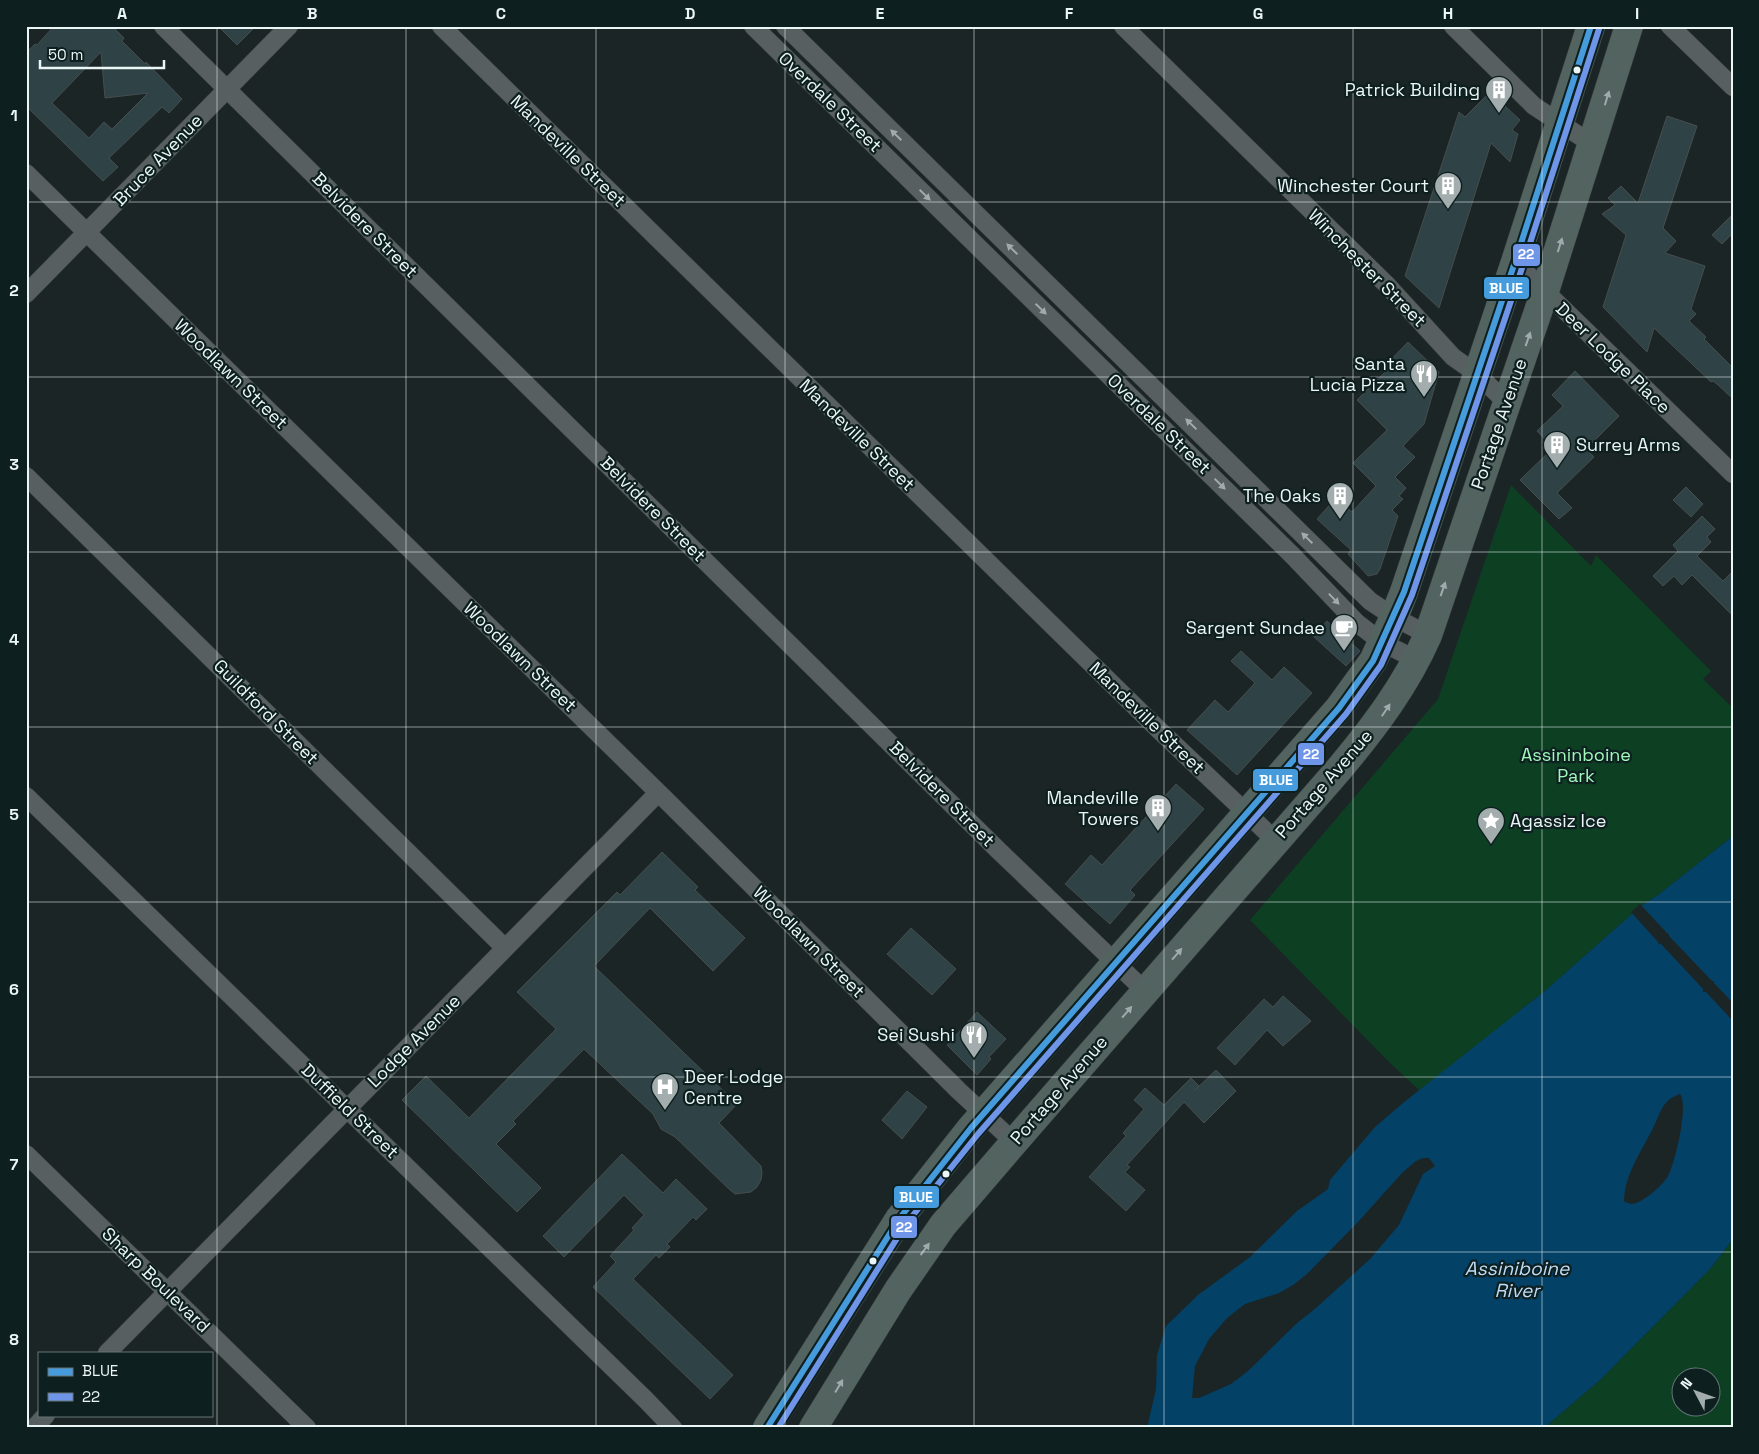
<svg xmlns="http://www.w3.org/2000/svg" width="1759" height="1454" viewBox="0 0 1759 1454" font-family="'Space Grotesk',sans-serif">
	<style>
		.green { fill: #0d3f23; fill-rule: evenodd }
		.water { fill: #034167; fill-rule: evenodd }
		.pier { fill: #1c2525 }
		.building { fill: #2f4245; stroke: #464d4f; fill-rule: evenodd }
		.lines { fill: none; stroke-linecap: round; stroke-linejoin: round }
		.minor-casing { stroke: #384040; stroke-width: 19 }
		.trunk-casing { stroke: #384040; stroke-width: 29 }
		.minor { stroke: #585f60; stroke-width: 18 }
		.trunk { stroke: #526360; stroke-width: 28 }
		.bus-1-casing { stroke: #0e1f20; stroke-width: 10 }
		.bus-2-casing { stroke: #0e1f20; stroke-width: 10 }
		.bus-1 { stroke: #469bdc; stroke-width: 6 }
		.bus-2 { stroke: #6e95e8; stroke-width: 6 }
		.oneway { fill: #9eacab }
		.oneway2 { fill: #a2aaab }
		.grid { fill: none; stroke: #ebf6f6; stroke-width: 1; stroke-opacity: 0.55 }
		.bus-dot { fill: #ebf6f6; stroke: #0e1f20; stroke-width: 2 }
		.labels { text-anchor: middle; stroke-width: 4.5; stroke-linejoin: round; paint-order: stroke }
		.poi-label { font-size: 18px; fill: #ebf6f6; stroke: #0e1f20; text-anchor: end }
		.street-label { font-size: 18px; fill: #ebf6f6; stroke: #0e1f20 }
		.park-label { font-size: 18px; fill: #9ff9ba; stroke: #0e1f20 }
		.water-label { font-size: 19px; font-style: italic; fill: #bddbf6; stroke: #0e1f20 }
		.line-badge { stroke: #0e1f20; stroke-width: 2 }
		.badge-label { font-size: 14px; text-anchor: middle; font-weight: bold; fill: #fff }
		.neatline { fill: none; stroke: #ebf6f6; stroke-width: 2 }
		.grid-label { font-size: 16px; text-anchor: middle; font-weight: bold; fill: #ebf6f6 }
	</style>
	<rect width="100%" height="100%" fill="#1c2525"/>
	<!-- green -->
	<path class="green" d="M1511 485 1591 566 1596 555 1711 671 1703 679 1733 708V836L1658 895 1641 906 1546 990 1420 1091 1388 1061 1250 920 1438 699Z
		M1733 1239V1428H1544L1601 1379 1711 1268ZM1682 1376H1712V1406H1682Z"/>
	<!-- water -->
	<path class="water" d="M1733 836V1239L1711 1268 1601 1379 1544 1428H1147L1156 1389 1157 1355 1166 1326 1198 1295 1250 1257 1297 1211 1328 1189 1330 1180 1375 1127 1403 1103 1546 990 1641 906 1658 895ZM1680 1094C1689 1105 1675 1163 1668 1176 1663 1185 1642 1204 1631 1204 1631 1204 1625 1202 1624 1201 1625 1173 1642 1151 1654 1126 1659 1116 1661 1106 1670 1099 1673 1097 1677 1095 1680 1094ZM1423 1158H1429L1435 1166 1423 1174 1399 1225 1370 1259 1317 1307 1296 1324 1248 1371 1231 1384 1199 1398H1192L1195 1366 1209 1339 1227 1318 1245 1304 1279 1293 1293 1285 1307 1274 1358 1222 1402 1173 1416 1161Z"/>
	<!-- pier -->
	<path class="pier" d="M1640 904 1667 933 1669 934V936L1712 981H1714V983L1733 1003V1021L1706 992H1703V989L1661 944H1659L1658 942 1631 912Z"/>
	<!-- building -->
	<path class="building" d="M54 26H112L124 38 122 41 145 64 146 62 182 99 169 113 162 107 109 158 118 167 103 181 26 106V53L35 44 37 45ZM101 52 105 98 148 93 112 129 104 122 89 138 52 103Z
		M218 26H256L237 45Z
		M1490 92 1520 120 1512 130 1518 134 1510 162 1491 143 1439 308 1405 276 1459 112 1465 117Z
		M1667 116 1697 126 1663 228 1676 241 1665 253 1705 266 1691 309 1696 314 1689 321 1706 337 1704 339 1733 368V399L1717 384 1713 381 1711 382 1654 328 1647 352 1603 307 1626 235 1602 214 1615 205 1608 198 1621 186 1638 203Z
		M1733 214V233L1722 244 1712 235Z
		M1408 342 1439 372 1424 424 1403 446 1415 457 1395 477 1406 488 1399 496 1403 499 1392 510 1398 516 1380 569 1377 574 1368 576 1348 554 1351 550 1317 519 1336 498 1352 512 1376 486 1353 463 1387 430 1357 400 1385 372 1382 369Z
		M1575 371 1619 416 1586 449 1594 457 1557 493 1572 508 1559 519 1520 480 1553 448 1537 431 1563 406 1552 395Z
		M1686 487 1703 504 1691 517 1673 500Z
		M1702 516 1715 529 1707 537 1711 542 1697 556 1723 581 1733 571V616L1692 575 1682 585 1674 576 1663 586 1653 576 1678 551 1673 545Z
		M1327 621 1360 651 1346 666 1313 636Z
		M1241 651 1272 680 1284 667 1312 693 1237 775 1187 730 1215 700 1228 712 1255 683 1231 661Z
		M1176 784 1204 809 1130 890 1135 895 1110 924 1065 884 1091 855 1102 865Z
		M662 852 698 887 695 890 745 938 713 971 650 908 594 966 737 1104 719 1123 761 1166 762 1173 761 1180 757 1187 751 1192 735 1194 729 1189 675 1137 661 1129 653 1114 584 1049 513 1121 516 1124 496 1144 541 1188 517 1212 402 1100 426 1076 469 1118 556 1029 517 992 617 892 620 895Z
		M911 928 956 969 932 995 887 954Z
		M1283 996 1311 1021 1283 1046 1267 1030 1235 1065 1217 1048 1264 999 1273 1007Z
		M977 1012 1006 1039 989 1057 991 1059 977 1075 947 1045Z
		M1216 1070 1236 1091 1204 1123 1184 1102 1127 1165 1130 1167 1125 1172 1145 1190 1126 1211 1089 1177 1126 1136 1123 1133 1144 1109 1134 1100 1145 1088 1164 1105 1191 1078 1199 1086 1194 1091Z
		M907 1091 927 1107 902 1139 882 1120Z
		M622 1154 663 1193 676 1179 707 1209 696 1220 693 1217 667 1244 670 1247 659 1258 656 1255 633 1279 733 1375 710 1399 593 1287 616 1262 610 1256 634 1230 632 1228 644 1215 624 1195 564 1257 543 1236Z"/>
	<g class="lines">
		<defs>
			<path id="minor" d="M163 26 997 849 1145 991
				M441 26 1158 729 1276 841
				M753 26 1293 556 1357 623 1383 643 1417 660
				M785 26 1370 601 1394 617 1428 635
				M1123 26 1387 285 1453 357 1477 374 1506 402
				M1453 26 1534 106 1592 144
				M1670 26 1733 87
				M26 173 668 802 959 1091 1014 1142
				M1515 262 1733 474
				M26 294 289 26
				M26 476 505 948
				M26 796 646 1400 673 1428
				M26 1154 307 1428
				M107 1353 658 793
				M34 1428 46 1415"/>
			<path id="trunk" d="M767 1428 899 1219 971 1128 1339 708 1373 661 1394 617 1404 592 1515 262 1591 26
				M813 1428 898 1290 943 1225 1029 1125 1340 768C1375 726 1406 685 1428 635L1545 291 1629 26"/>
		</defs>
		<!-- minor casing -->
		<use href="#minor" class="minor-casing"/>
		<!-- trunk casing -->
		<use href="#trunk" class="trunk-casing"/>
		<!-- minor -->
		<use href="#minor" class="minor"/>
		<!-- trunk -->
		<use href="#trunk" class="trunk"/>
		<defs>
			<path id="bus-1" d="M767 1428 899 1219 971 1128 1339 708 1373 661 1404 592 1515 262 1591 26"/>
			<path id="bus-2" d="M778 1428 906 1224 978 1134 1346 714 1381 665 1412 595 1523 265 1599 29"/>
		</defs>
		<!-- bus-1 casing -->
		<use href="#bus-1" class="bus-1-casing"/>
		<!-- bus-2 casing -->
		<use href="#bus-2" class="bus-2-casing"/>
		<!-- bus-1 -->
		<use href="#bus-1" class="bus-1"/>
		<!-- bus-2 -->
		<use href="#bus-2" class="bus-2"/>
	</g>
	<!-- one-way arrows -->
	<defs><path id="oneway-solid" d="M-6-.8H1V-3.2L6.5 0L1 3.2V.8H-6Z" transform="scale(1.25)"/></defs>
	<g class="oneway">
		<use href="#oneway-solid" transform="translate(1607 98) rotate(-73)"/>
		<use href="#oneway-solid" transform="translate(1560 245) rotate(-72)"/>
		<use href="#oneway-solid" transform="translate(1528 339) rotate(-71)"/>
		<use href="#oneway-solid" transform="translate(1443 589) rotate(-71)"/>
		<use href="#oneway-solid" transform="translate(1386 710) rotate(-56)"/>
		<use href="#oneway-solid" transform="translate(1177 954) rotate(-49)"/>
		<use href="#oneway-solid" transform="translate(1127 1012) rotate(-49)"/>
		<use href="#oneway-solid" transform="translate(925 1249) rotate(-54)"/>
		<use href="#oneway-solid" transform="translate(839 1386) rotate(-59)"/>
	</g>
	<g class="oneway2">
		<use href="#oneway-solid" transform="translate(896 135) rotate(-136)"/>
		<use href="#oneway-solid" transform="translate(925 195) rotate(44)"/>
		<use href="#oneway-solid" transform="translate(1012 249) rotate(-136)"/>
		<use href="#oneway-solid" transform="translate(1041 309) rotate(44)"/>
		<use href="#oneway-solid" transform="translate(1191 424) rotate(-136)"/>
		<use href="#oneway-solid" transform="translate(1220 484) rotate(44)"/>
		<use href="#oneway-solid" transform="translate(1307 538) rotate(-136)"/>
		<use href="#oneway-solid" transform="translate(1334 599) rotate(46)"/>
	</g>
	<!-- grid -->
	<path class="grid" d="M217 26V1428M406 26V1428M596 26V1428M785 26V1428M974 26V1428M1164 26V1428M1353 26V1428M1542 26V1428M26 202H1733M26 377H1733M26 552H1733M26 727H1733M26 902H1733M26 1077H1733M26 1252H1733"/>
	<!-- icons -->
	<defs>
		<symbol id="building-pin" viewBox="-11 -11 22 30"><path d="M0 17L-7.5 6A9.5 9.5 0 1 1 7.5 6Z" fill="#a3adad" stroke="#0e1f20"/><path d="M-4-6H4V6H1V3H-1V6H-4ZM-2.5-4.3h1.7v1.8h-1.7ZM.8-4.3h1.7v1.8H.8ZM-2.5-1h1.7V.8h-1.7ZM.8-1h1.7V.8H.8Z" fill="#fff"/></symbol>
		<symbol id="restaurant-pin" viewBox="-11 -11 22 30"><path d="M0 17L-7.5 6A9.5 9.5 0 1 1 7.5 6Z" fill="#a3adad" stroke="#0e1f20"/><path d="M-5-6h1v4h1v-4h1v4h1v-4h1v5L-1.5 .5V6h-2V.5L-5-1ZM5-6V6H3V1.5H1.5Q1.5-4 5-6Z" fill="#fff"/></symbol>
		<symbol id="cafe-pin" viewBox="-11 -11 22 30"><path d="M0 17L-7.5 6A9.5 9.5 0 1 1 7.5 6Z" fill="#a3adad" stroke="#0e1f20"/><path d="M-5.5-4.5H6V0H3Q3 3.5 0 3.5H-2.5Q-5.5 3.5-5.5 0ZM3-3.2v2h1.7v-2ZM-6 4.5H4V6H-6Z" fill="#fff"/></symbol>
		<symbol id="sight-pin" viewBox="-11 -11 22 30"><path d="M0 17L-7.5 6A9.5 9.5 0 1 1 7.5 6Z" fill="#a3adad" stroke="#0e1f20"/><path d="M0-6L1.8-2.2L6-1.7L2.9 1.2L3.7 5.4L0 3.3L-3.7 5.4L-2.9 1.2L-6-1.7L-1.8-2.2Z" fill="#fff"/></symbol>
		<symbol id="hospital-pin" viewBox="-11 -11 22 30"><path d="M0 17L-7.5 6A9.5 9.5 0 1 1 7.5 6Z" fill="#a3adad" stroke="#0e1f20"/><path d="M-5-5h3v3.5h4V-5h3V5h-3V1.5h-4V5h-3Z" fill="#fff"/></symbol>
	</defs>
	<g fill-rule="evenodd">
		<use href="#building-pin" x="1483" y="74" width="32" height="43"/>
		<use href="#building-pin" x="1432" y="170" width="32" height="43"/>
		<use href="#restaurant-pin" x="1408" y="358" width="32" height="43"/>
		<use href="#building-pin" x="1541" y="429" width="32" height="43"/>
		<use href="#building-pin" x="1324" y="480" width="32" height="43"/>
		<use href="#cafe-pin" x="1328" y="612" width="32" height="43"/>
		<use href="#building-pin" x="1142" y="792" width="32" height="43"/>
		<use href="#sight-pin" x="1475" y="805" width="32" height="43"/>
		<use href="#restaurant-pin" x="958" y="1019" width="32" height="43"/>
		<use href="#hospital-pin" x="649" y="1071" width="32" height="43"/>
	</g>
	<!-- markers -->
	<g class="bus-dot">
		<circle cx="1577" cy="70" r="4.5"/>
		<circle cx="946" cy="1174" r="4.5"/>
		<circle cx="873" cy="1261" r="4.5"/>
	</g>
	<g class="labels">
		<!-- poi labels -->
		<g class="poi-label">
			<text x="1480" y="96">Patrick Building</text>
			<text x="1429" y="192">Winchester Court</text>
			<text x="1405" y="370">Santa<tspan x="1405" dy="21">Lucia Pizza</tspan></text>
			<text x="1576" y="451" text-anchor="start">Surrey Arms</text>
			<text x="1321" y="502">The Oaks</text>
			<text x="1325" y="634">Sargent Sundae</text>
			<text x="1139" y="804">Mandeville<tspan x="1139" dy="21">Towers</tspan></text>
			<text x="1510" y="827" text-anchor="start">Agassiz Ice</text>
			<text x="955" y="1041">Sei Sushi</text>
			<text x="684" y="1083" text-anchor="start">Deer Lodge<tspan x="684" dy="21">Centre</tspan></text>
		</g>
		<!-- street labels -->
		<g class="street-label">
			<text transform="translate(830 102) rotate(44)" y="6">Overdale Street</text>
			<text transform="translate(568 151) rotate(44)" y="6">Mandeville Street</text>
			<text transform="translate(158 160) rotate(-46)" y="6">Bruce Avenue</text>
			<text transform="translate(365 225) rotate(45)" y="6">Belvidere Street</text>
			<text transform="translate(1367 268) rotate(45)" y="6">Winchester Street</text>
			<text transform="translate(1613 358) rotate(44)" y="6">Deer Lodge Place</text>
			<text transform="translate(231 374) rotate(44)" y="6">Woodlawn Street</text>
			<text transform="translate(1159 424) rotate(44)" y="6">Overdale Street</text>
			<text transform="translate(1499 424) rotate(-71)" y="6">Portage Avenue</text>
			<text transform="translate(857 435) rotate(44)" y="6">Mandeville Street</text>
			<text transform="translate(653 509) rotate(45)" y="6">Belvidere Street</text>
			<text transform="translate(520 657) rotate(44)" y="6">Woodlawn Street</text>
			<text transform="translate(266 712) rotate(45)" y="6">Guildford Street</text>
			<text transform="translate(1147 718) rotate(44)" y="6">Mandeville Street</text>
			<text transform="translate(1324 784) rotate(-49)" y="6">Portage Avenue</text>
			<text transform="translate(942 794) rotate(45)" y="6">Belvidere Street</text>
			<text transform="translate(809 942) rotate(45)" y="6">Woodlawn Street</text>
			<text transform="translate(414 1041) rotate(-45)" y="6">Lodge Avenue</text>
			<text transform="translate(1059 1090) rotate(-49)" y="6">Portage Avenue</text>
			<text transform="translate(350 1111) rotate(44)" y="6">Duffield Street</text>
			<text transform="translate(156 1280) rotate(44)" y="6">Sharp Boulevard</text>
		</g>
		<!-- park labels -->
		<g class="park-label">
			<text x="1576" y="761">Assininboine<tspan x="1576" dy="21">Park</tspan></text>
		</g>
		<!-- water labels -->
		<g class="water-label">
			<text x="1517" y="1275">Assiniboine<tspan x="1517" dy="22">River</tspan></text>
		</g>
	</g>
	<g class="line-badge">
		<rect x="1512" y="243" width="29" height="24" rx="5" fill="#6e95e8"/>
		<rect x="1483" y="276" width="47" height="24" rx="5" fill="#469bdc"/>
		<rect x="1297" y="742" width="28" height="24" rx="5" fill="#6e95e8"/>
		<rect x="1252" y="768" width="47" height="24" rx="5" fill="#469bdc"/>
		<rect x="893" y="1185" width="47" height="24" rx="5" fill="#469bdc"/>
		<rect x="890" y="1215" width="28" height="24" rx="5" fill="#6e95e8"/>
	</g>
	<g class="badge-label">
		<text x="1526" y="259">22</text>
		<text x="1506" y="293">BLUE</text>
		<text x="1311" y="759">22</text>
		<text x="1276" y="785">BLUE</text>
		<text x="916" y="1202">BLUE</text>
		<text x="904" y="1232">22</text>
	</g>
	<!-- border -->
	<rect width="1759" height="1454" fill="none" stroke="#0e1f20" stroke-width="55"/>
	<!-- legend -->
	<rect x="38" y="1352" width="175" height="65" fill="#0e1f20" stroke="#667576"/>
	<rect x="48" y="1368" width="25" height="8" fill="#469bdc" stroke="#667576"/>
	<text x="82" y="1376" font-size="15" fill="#ebf6f6">BLUE</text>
	<rect x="48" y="1393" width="25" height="8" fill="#6e95e8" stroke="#667576"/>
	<text x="82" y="1402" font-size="15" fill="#ebf6f6">22</text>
	<!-- north arrow -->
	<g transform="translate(1696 1392) rotate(311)"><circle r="24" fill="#0e1f20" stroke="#667576"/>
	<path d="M0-4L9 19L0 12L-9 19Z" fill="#a3adad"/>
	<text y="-8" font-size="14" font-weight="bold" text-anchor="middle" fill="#ebf6f6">N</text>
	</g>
	<!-- scale -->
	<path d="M40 60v8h124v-8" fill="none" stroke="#ebf6f6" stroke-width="2.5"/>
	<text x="48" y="60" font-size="15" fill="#ebf6f6" stroke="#0e1f20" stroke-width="4" paint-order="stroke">50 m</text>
	<rect x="28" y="28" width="1704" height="1398" class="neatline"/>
	<g class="grid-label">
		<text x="122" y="19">A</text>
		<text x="312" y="19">B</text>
		<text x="501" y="19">C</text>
		<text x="690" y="19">D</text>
		<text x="880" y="19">E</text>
		<text x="1069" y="19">F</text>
		<text x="1258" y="19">G</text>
		<text x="1448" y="19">H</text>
		<text x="1637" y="19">I</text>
		<text x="14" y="121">1</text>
		<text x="14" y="296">2</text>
		<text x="14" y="470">3</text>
		<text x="14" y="645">4</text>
		<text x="14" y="820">5</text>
		<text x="14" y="995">6</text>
		<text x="14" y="1170">7</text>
		<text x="14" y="1345">8</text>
	</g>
</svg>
